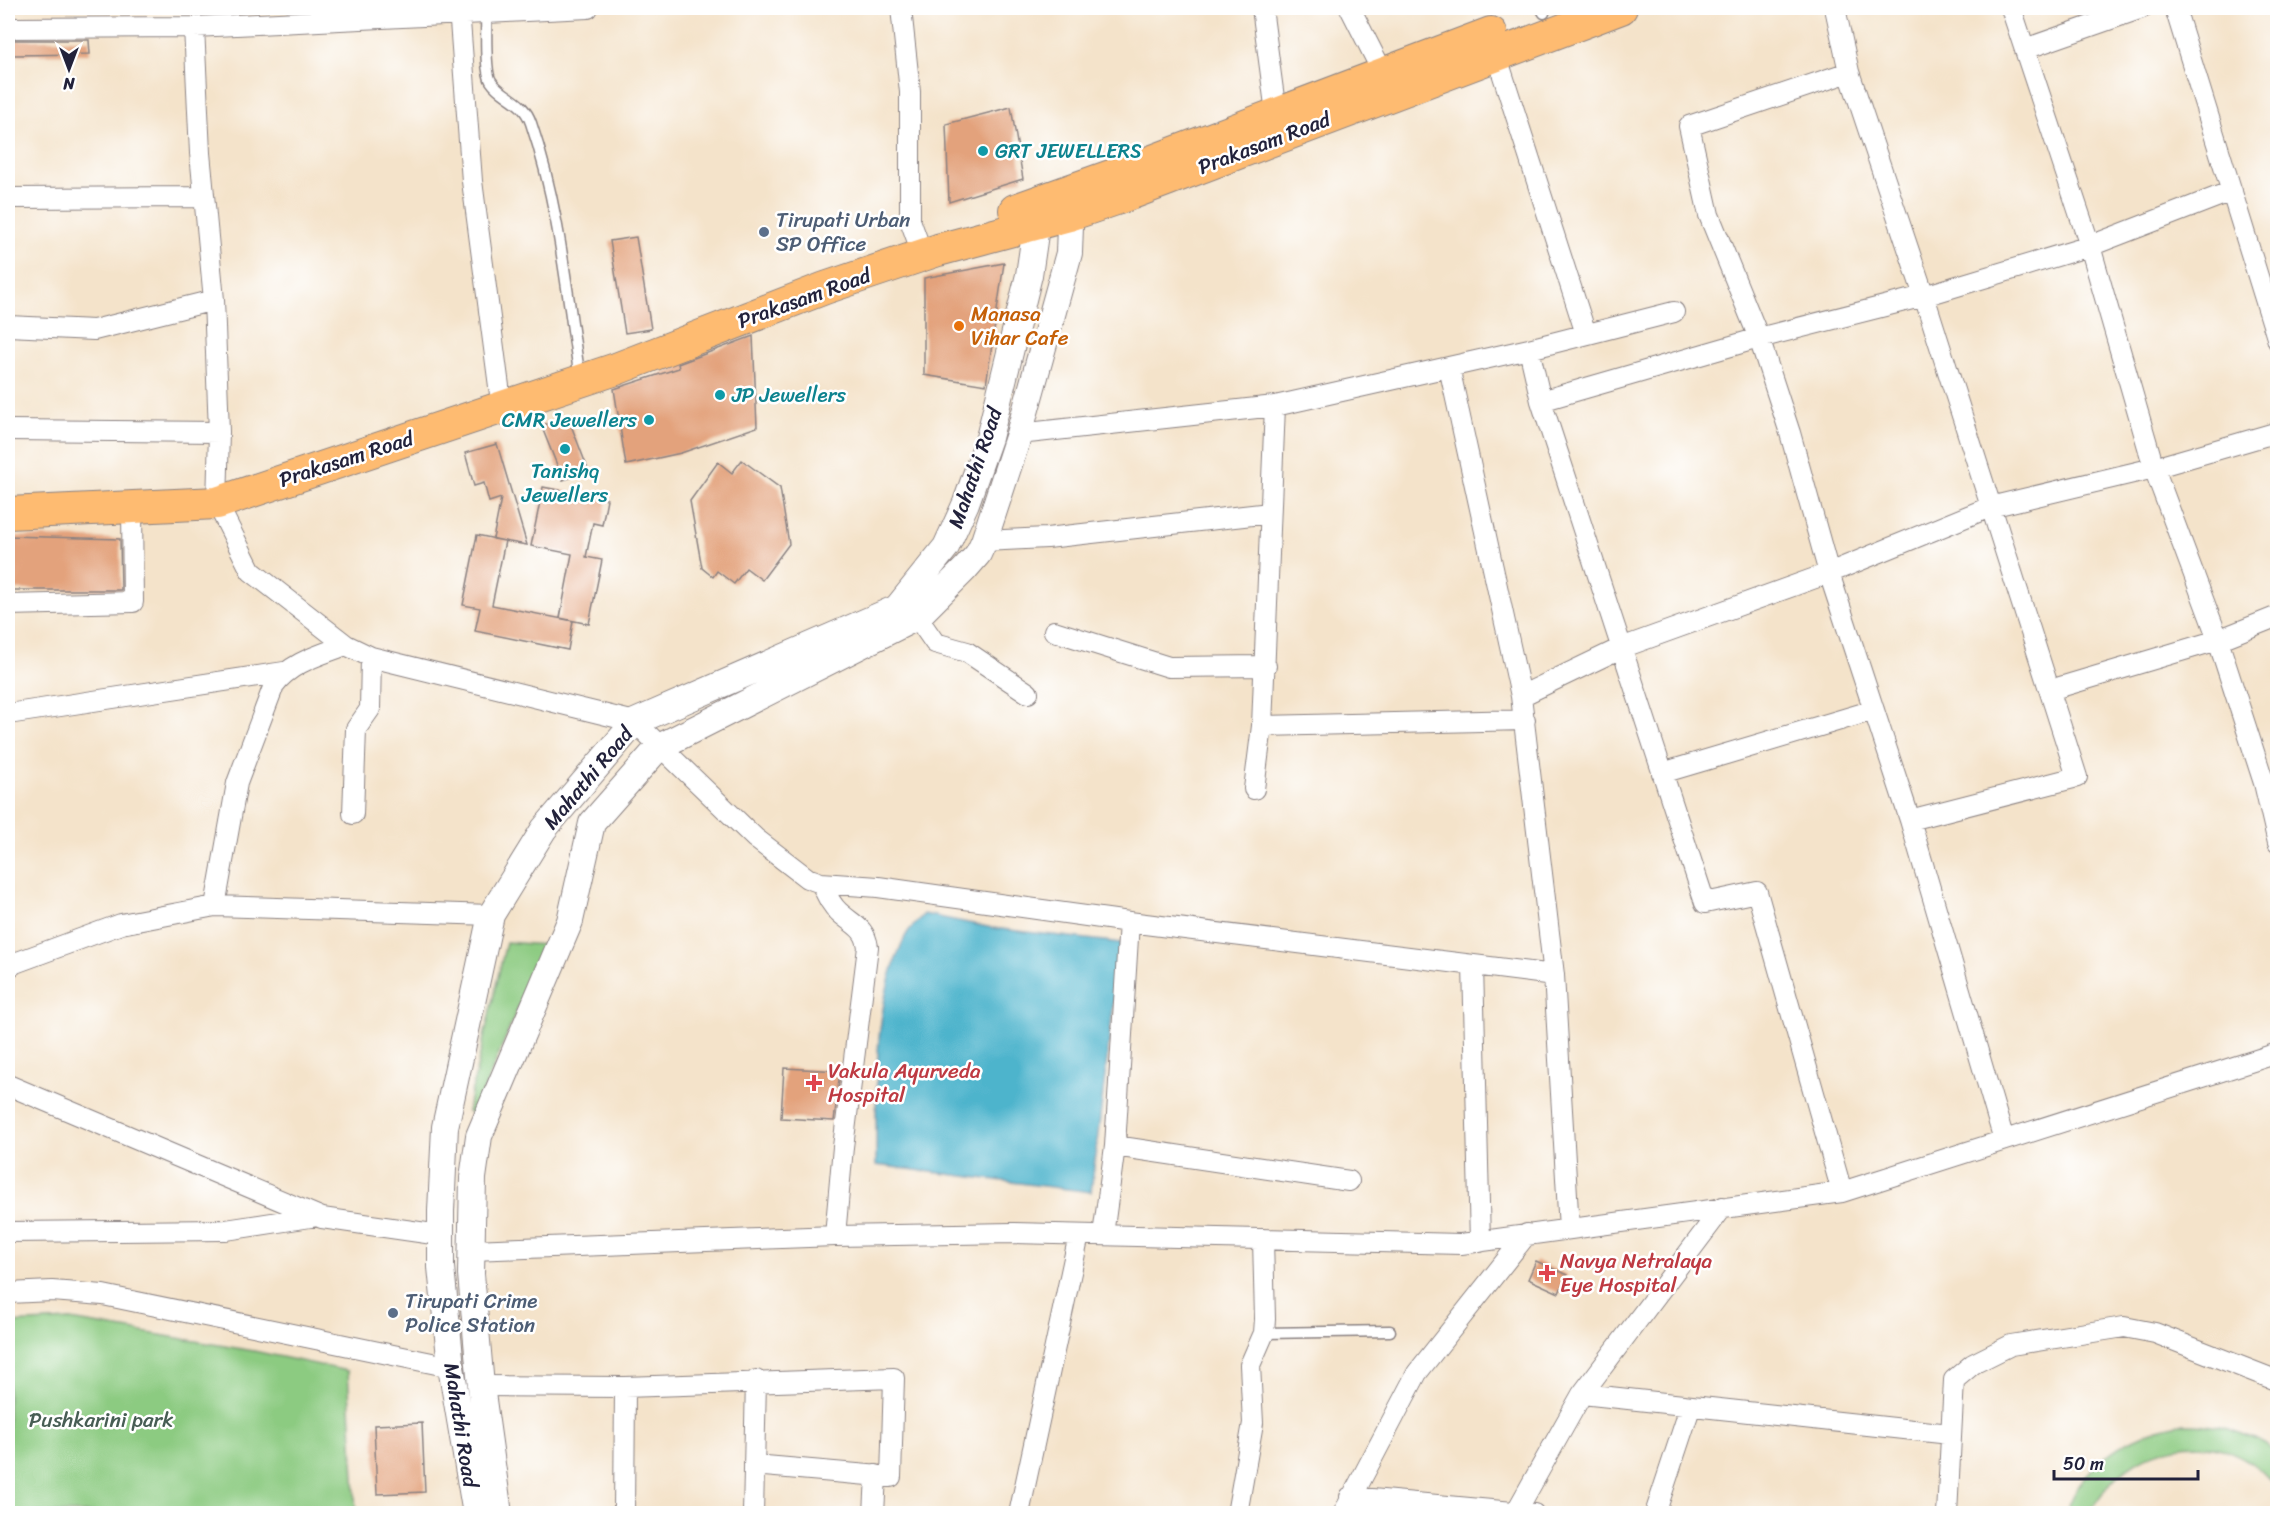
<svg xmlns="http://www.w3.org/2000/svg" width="2285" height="1521" viewBox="0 0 2285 1521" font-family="Sriracha,sans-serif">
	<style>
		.green { fill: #8ccb81; stroke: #57765e; stroke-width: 1.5 }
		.water { fill: #4db4cc; stroke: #386b84; stroke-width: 1.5 }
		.building { fill: #e3a27b }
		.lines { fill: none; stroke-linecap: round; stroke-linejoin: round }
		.service-casing { stroke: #8b8282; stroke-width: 13 }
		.minor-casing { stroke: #8b8282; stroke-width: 22 }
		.tertiary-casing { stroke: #8b8282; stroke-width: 28 }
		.primary-casing { stroke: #8b8282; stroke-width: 34 }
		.service { stroke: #fff; stroke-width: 10 }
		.minor { stroke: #fff; stroke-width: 20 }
		.tertiary { stroke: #fff; stroke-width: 26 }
		.primary { stroke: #febb71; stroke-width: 32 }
		.culture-dot { fill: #0f9aa8; stroke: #fff; stroke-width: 2 }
		.service-dot { fill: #5c6f8a; stroke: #fff; stroke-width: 2 }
		.food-dot { fill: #e8710a; stroke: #fff; stroke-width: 2 }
		.health-dot { fill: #e0444e; stroke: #fff; stroke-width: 2 }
		.labels { text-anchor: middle; stroke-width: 5; stroke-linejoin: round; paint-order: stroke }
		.street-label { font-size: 21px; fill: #22223b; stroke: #fff }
		.culture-label { font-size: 21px; fill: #0d838f; stroke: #fff; text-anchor: start }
		.service-label { font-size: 21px; fill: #4e5e75; stroke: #fff; text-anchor: start }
		.food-label { font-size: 21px; fill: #c56008; stroke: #fff; text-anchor: start }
		.health-label { font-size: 21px; fill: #be3a42; stroke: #fff; text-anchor: start }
		.park-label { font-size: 21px; fill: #475d54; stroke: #fff }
	</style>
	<rect width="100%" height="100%" fill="#fff"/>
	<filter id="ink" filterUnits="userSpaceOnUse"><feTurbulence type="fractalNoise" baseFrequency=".0167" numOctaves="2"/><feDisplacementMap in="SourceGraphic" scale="12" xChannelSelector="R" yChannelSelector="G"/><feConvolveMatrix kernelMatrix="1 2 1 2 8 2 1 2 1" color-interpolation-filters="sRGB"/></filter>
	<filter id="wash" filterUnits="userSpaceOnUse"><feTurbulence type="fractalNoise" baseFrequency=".008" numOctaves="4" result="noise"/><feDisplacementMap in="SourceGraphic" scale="24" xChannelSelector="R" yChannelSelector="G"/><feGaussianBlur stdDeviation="1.35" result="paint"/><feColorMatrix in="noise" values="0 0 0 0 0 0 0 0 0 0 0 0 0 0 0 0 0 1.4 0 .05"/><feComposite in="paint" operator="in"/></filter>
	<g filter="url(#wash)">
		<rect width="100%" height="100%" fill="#f4e3ca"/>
		<!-- green -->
		<path class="green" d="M506 942 544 945 474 1114 467 1111Z
			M71 1320 254 1351 348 1371 356 1513H8V1323Z
			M2180 1424C2217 1423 2246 1431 2277 1452V1489C2226 1417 2126 1440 2090 1513H2066C2083 1462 2129 1433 2180 1424Z"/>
		<!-- water -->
		<path class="water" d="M924 914 993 928 1121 943 1091 1192 876 1165C877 1090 871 1005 906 935 910 928 918 921 924 914Z"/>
		<g id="blocks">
			<!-- building -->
			<path class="building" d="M12 40H89L90 54 13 55Z
				M1011 107 1023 179 949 202 946 124Z
				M636 237 651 329 625 333 610 241Z
				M1004 263 986 385 924 375V278Z
				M753 336 757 427 681 453 626 465 614 389 679 368 678 364Z
				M569 420 589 472 563 480 541 425Z
				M497 444 506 474 527 545 493 539 501 498 489 502 484 483 474 486 465 453Z
				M742 460 780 488 789 544 762 580 746 568 734 584 717 571 713 577 702 568 690 501 718 462 732 473Z
				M543 487 607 499 602 525 593 523 586 557 602 560 589 624 560 618 572 554 531 546Z
				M477 535 505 541 492 605 573 621 568 650 475 631 480 608 463 605Z
				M8 536 120 539 121 590H8Z
				M784 1068 840 1071 834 1121 781 1118Z
				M1536 1261 1567 1275 1559 1293 1528 1279Z
				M422 1423 425 1492 377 1494 374 1425Z"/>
		</g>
	</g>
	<g filter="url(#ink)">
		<use href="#blocks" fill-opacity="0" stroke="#8b8282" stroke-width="1.5"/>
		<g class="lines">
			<defs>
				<path id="service" d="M1541 8 1544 13
					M486 12C487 26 484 70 491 81 502 98 523 99 531 123 559 205 567 293 580 379
					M1264 1333 1390 1331"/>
				<path id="minor" d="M459 8 472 181 500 394
					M901 8 910 92V220L918 242
					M1262 8 1276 113
					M1350 8 1383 73
					M1835 8 1849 72 1924 296 2077 777 1910 820
					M2011 8 2090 246 2154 468 2215 631 2264 783 2278 843
					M2175 8 2278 341
					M194 27 200 153 214 300 219 432 217 503 251 571 346 645 371 657 635 722 755 838 807 878 821 883 878 887 1129 922 1554 975
					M8 28 194 27 588 8
					M2025 49 2142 8
					M1496 54 1586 334
					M1849 72 1689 126 1709 215 1759 338 1790 433 1829 573 1910 820 2004 1140
					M8 198 204 197
					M8 326 94 330 214 300
					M1529 349 1541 401 1705 903 1757 892 1842 1192
					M1449 367 1521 696 1554 975 1569 1229
					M1541 401 1759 338 1924 296 2090 246 2232 191
					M8 430 219 432
					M1019 434 1275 406 1529 349 1674 312
					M984 541 1047 538 1270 513
					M8 605 133 602 132 508
					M917 617 935 643 967 652 1028 693
					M1054 631 1169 667 1266 666
					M2050 690 2218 640 2278 616
					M1521 696 1621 648 1829 573 1990 507 2154 468 2278 432
					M8 714 284 672
					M1262 726 1275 406
					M1662 773 1874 710
					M1254 789 1262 726 1525 720
					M353 814 356 729 370 709 371 657
					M821 883C826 893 830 904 839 912 853 925 865 927 868 947L843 1147 835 1236
					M215 906 491 915
					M1473 965 1480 1242
					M8 968 15 963 121 924 215 906 237 783 274 685C291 662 320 655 346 645
					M8 1085 322 1218 440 1235
					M1115 1146 1349 1181
					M8 1232 226 1230 317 1216
					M1103 1235 1115 1146 1129 922
					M472 1250 835 1236 1014 1233 1461 1244 1842 1192 2278 1053
					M8 1293 52 1291 103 1295 451 1367
					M481 1386 625 1387 894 1378 891 1477 754 1465
					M1582 1394 1723 1207
					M1350 1497 1534 1514
					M1516 1512 1582 1394 1950 1434
					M624 1514 625 1387
					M753 1514 756 1380
					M874 1514 876 1475
					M1019 1514 1079 1235
					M1237 1514 1253 1423 1250 1365 1264 1333 1265 1319 1263 1239
					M1343 1514 1417 1373 1527 1234
					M1655 1514 1690 1408
					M1947 1514 1954 1380 1973 1364 2011 1345 2124 1327 2155 1333 2278 1381"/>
				<path id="tertiary" d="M476 1514 451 1367 441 1267V1211L445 1127 491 915 544 829 635 722 897 608 946 547 966 503 989 438 1029 275 1035 234 1033 206
					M499 1514 481 1386 471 1274 473 1178 479 1136 570 921 592 823 659 747 917 617 965 569 978 554 984 541 1019 434 1069 253 1070 226 1065 197"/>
				<path id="primary" d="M1015 210 1150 162 1491 33
					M8 513 217 503 616 369 825 288 938 250 1069 215 1116 199 1621 8"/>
			</defs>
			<!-- service casing -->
			<use href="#service" class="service-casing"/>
			<!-- minor casing -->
			<use href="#minor" class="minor-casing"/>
			<!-- tertiary casing -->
			<use href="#tertiary" class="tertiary-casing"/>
			<!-- primary casing -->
			<use href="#primary" class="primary-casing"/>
			<!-- service -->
			<use href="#service" class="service"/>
			<!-- minor -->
			<use href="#minor" class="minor"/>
			<!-- tertiary -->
			<use href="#tertiary" class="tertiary"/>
			<!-- primary -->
			<use href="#primary" class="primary"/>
		</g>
	</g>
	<!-- markers -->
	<g class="culture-dot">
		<circle cx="983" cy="151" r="6"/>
		<circle cx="720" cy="395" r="6"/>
		<circle cx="649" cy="420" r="6"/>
		<circle cx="565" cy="449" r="6"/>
	</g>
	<g class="service-dot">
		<circle cx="764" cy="232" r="6"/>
		<circle cx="393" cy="1313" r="6"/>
	</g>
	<circle class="food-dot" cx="959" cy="326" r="6"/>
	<g class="health-dot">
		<path d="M811 1074h6v6h6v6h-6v6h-6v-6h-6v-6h6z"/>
		<path d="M1544 1264h6v6h6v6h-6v6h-6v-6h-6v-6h6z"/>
	</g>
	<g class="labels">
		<!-- street labels -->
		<g class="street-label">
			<text transform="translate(1264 143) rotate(-21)" y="7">Prakasam Road</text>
			<text transform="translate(804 298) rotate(-20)" y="7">Prakasam Road</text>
			<text transform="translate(346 459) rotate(-18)" y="7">Prakasam Road</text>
			<text transform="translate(975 468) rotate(-71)" y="7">Mahathi Road</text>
			<text transform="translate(588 778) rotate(-50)" y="7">Mahathi Road</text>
			<text transform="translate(461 1425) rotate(81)" y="7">Mahathi Road</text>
		</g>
		<!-- culture labels -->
		<g class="culture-label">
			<text x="995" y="158">GRT JEWELLERS</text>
			<text x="732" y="402">JP Jewellers</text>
			<text x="637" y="427" text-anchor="end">CMR Jewellers</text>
			<text x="565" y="478" text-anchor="middle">Tanishq<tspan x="565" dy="24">Jewellers</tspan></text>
		</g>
		<!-- service labels -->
		<g class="service-label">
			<text x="776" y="227">Tirupati Urban<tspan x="776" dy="24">SP Office</tspan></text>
			<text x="405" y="1308">Tirupati Crime<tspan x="405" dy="24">Police Station</tspan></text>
		</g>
		<!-- food labels -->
		<g class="food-label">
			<text x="971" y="321">Manasa<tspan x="971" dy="24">Vihar Cafe</tspan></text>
		</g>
		<!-- health labels -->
		<g class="health-label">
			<text x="828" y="1078">Vakula Ayurveda<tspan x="828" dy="24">Hospital</tspan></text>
			<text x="1560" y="1268">Navya Netralaya<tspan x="1560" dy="24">Eye Hospital</tspan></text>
		</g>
		<!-- park labels -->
		<g class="park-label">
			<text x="101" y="1427">Pushkarini park</text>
		</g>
	</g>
	<!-- margin -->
	<rect width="2285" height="1521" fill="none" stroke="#fff" stroke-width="30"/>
	<!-- north arrow -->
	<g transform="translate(69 69) rotate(180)" stroke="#ffffff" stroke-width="4.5" paint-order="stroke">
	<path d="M0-4.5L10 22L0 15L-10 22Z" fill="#22223b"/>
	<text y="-9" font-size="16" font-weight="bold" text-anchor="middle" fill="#22223b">N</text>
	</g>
	<!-- scale -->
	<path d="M2054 1470v9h144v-9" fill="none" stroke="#22223b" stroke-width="3"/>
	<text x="2063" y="1470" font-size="18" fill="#22223b" stroke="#ffffff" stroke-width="4.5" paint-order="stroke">50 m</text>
</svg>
